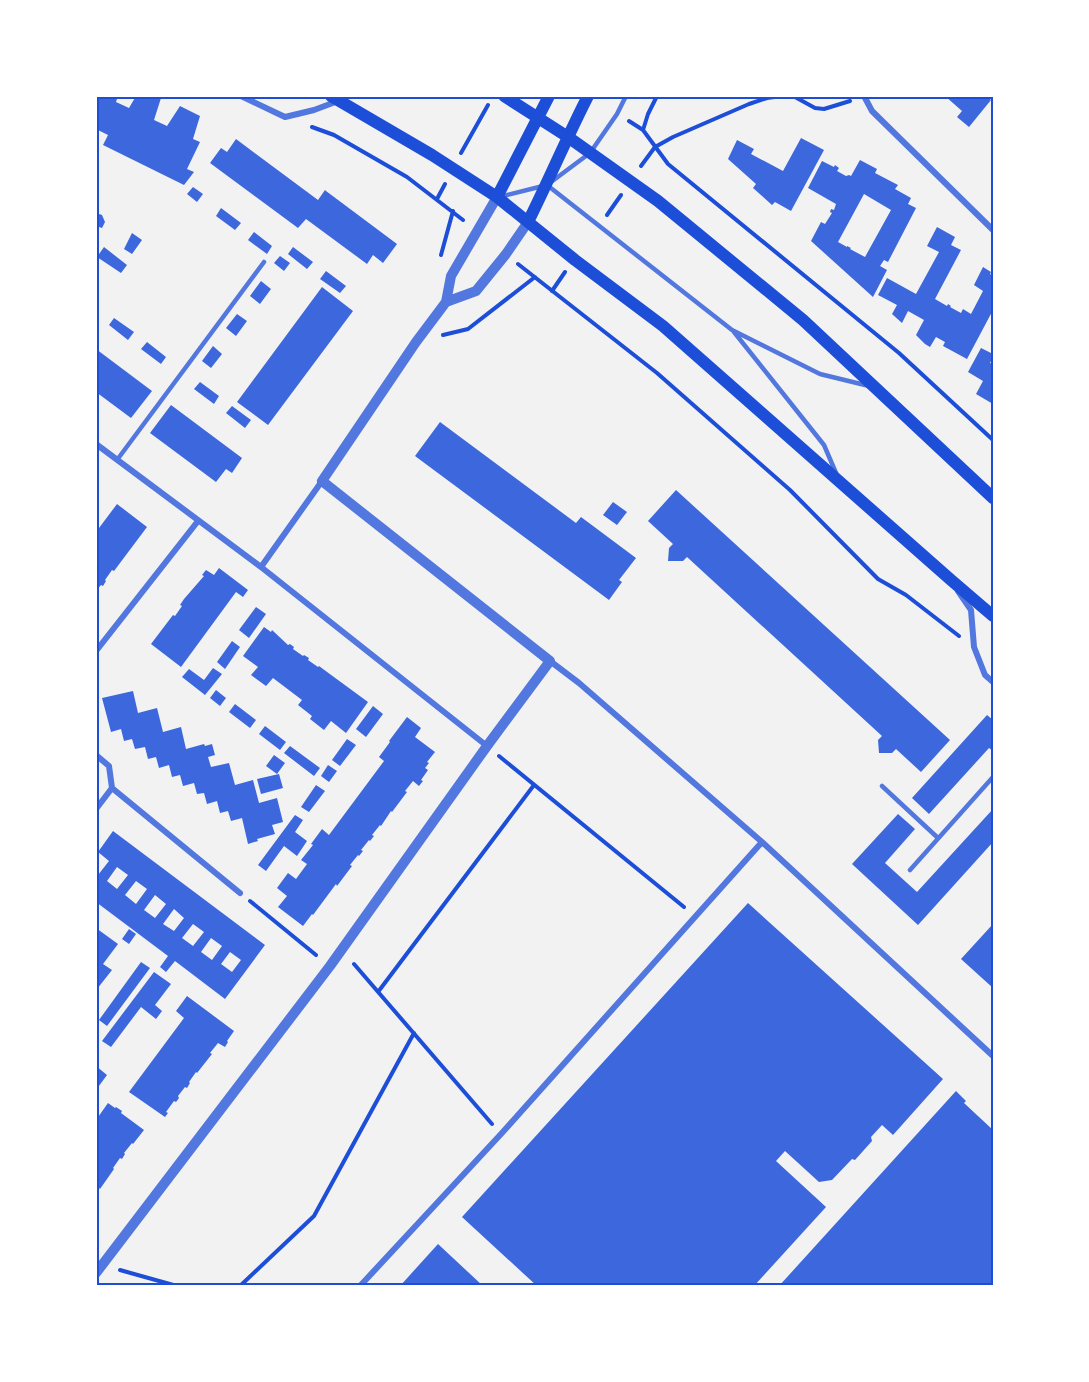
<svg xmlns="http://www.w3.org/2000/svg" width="1089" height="1382" viewBox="0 0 1089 1382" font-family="'Public Sans',sans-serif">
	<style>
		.building { fill: #3d67dc; fill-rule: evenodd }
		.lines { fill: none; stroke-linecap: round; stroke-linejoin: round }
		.path { stroke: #1d4ed8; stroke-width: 4 }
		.service { stroke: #5277de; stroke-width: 4.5 }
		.minor { stroke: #5277de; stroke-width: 6 }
		.tertiary { stroke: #5277de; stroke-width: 10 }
		.secondary { stroke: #1d4ed8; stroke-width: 12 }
		.neatline { fill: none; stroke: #1d4ed8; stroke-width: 2 }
	</style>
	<rect width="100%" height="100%" fill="#f2f2f2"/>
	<!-- building -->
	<path class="building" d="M96 96H118L116 102 129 108 136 96H157L161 98 154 120 167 126 180 106 200 116 193 139 200 142 187 169 194 172 184 185 103 145 108 135 96 129Z
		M945 96H986L991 100 969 127 957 117 962 111Z
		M801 138 824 150 791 211 775 202 772 205 753 188 756 184 728 159 737 140 754 149 751 154 783 171Z
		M236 139 318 200 325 190 326 191 397 244 383 263 373 255 367 264 306 219 298 228 210 163 221 148 227 152Z
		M860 160 877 169 875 173 898 185 895 189 911 198 908 204 916 208 888 262 884 260 880 266 887 270 873 297 811 241 821 222 825 224 832 213 830 212 831 209 834 210 836 204 808 188 822 161 834 167 835 165 839 168 837 171 846 176 849 175 851 176ZM864 194 891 210 865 257 850 249 851 248 847 246V247L838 242Z
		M193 187 203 194 197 202 187 194Z
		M221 208 241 223 235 230 216 216Z
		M96 213 102 215 105 222 102 228 96 226Z
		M937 227 955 237 951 245 961 250 935 299 947 306 948 304 951 306 950 307 961 313 963 309 971 314 983 291 974 285 983 267 991 272 990 274 993 276V310L967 359 943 346 945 342 936 337 930 347 925 344 916 335 924 320 908 311 902 323 892 314 897 305 878 295 887 278 916 294 939 252 927 246Z
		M254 232 272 246 267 254 248 240Z
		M132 233 142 240 132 254 124 249Z
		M104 247 127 265 121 273 97 257Z
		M293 247 313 262 307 269 288 254Z
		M280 256 290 263 284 271 274 263Z
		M326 271 346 286 340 293 320 279Z
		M261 281 271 289 260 304 250 296Z
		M322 287 353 311 268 425 237 402Z
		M237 314 247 321 236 336 226 328Z
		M114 318 134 332 128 340 109 325Z
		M147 342 166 357 161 364 141 349Z
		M213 346 222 354 211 368 202 361Z
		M981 348 993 354V358L990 363 993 364V404L976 394 983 381 968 372Z
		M96 349 152 391 131 418 96 392Z
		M200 382 219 396 214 404 194 389Z
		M171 405 242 458 232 473 226 469 216 482 150 433Z
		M232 406 251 420 245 428 226 413Z
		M440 422 576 523 581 517 636 558 619 580 622 582 609 600 415 456Z
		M676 490 950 740 921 772 896 749 892 753H879L878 740 882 736 687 557 683 561H668L669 548 673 544 648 521Z
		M613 502 627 512 617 525 603 515Z
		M117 504 147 527 114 571 112 570 105 580 106 581 103 586 101 585 96 591V532Z
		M219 568 248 590 243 597 236 592 181 667 151 644 173 615 175 616 182 606 180 605 184 599 204 576 202 575 206 570 214 575Z
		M256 607 266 614 249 638 239 630Z
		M264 627 271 632 272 630 288 645 290 644 294 647 293 649 303 656 304 655 309 658 308 660 318 667 319 666 323 669 368 702 346 733 331 721 324 730 310 719 312 716 298 705 302 700 273 678 266 686 251 675 258 667 243 656Z
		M232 641 240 647 225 669 217 662Z
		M213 668 222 674 205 695 182 677 189 669 204 680Z
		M216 690 226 698 220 706 210 698Z
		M133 691 138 713 157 708 163 732 181 727 186 749 204 744 205 746 212 744 215 755 208 757 211 767 229 763 235 785 253 780 259 803 277 798 283 822 272 825 275 834 257 839 258 841 248 844 242 818 231 821 228 811 220 813 217 801 207 804 204 793 197 794 194 783 183 786 180 775 172 777 169 765 159 768 156 757 148 759 145 747 135 749 132 739 124 741 121 729 111 732 102 698Z
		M235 704 256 720 250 728 229 712Z
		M373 706 383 714 366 737 356 729Z
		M987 715 993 720V751L989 748 929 814 912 798Z
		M407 717 421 728 415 737 435 752 427 762 429 763 425 768 428 770 421 780 423 781 419 786 413 781 405 791 407 792 392 812 391 811 381 826 380 825 372 835 374 836 370 841 369 840 361 850 363 851 359 856 358 855 350 865 352 866 337 886 336 884 313 915 312 914 303 926 278 907 287 896 277 888 288 873 296 879 307 864 301 860 313 845 311 844 322 829 329 835 384 761 379 757 390 742 389 741Z
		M265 726 286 742 280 750 259 734Z
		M347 739 356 745 340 766 332 760Z
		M290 746 320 768 314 776 284 753Z
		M274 755 285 763 277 774 266 766Z
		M328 765 337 771 329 782 321 776Z
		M279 774 283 788 261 794 257 779Z
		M316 785 325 791 309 812 301 807Z
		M993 809V842L918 925 852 864 898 814 915 829 885 863 917 892Z
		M295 815 303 820 295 832 307 841 297 856 284 846 266 871 258 865Z
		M113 831 265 945 225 999 175 961 166 972 160 967 168 956 96 902V873L98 875 109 861 98 852ZM117 867 128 875 117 889 107 881ZM136 881 147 889 136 904 125 895ZM155 895 166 904 155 918 144 910ZM174 909 184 918 174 931 163 924ZM193 924 204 932 193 946 182 938ZM211 938 222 946 212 960 201 952ZM230 952 241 960 232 972 221 964Z
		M748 903 943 1079 893 1135 882 1125 871 1137 872 1141 855 1160 852 1159 832 1180 819 1182 785 1151 776 1161 826 1207 754 1286H537L462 1217Z
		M993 924V988L961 959Z
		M96 928 118 944 103 964 112 970 97 989 96 988Z
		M129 929 136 934 129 944 122 939Z
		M141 962 150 968 107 1026 99 1020Z
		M154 972 171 984 155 1005 162 1011 156 1019 141 1007 111 1047 102 1041Z
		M187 996 234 1031 227 1041 228 1042 225 1047 218 1043 210 1053 212 1054 197 1073 196 1072 189 1082 190 1083 187 1088 185 1087 178 1096 179 1098 176 1102 174 1101 166 1112 168 1113 165 1117 129 1092 184 1018 176 1011Z
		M96 1066 107 1075 96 1090Z
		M956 1091 966 1101 964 1103 993 1130V1286H779Z
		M108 1103 115 1108 116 1107 122 1111 121 1113 144 1130 133 1144 132 1143 124 1153 125 1154 122 1159 120 1158 113 1168 114 1169 100 1189 98 1187 96 1191V1120Z
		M438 1244 483 1286H400Z"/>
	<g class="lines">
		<!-- path -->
		<path class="path" d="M629 121 643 130 668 164 899 353 993 440
			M312 127 334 135 407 177 463 220
			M643 130 648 114 657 96
			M461 153 488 105
			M641 166 655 147 673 137 749 104 767 98 782 96 795 97 815 108 824 109 850 101
			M437 199 445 184
			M607 215 621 195
			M441 255 453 211
			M518 264 657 373 790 490 878 579 906 595 959 636
			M552 291 565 272
			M443 335 468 329 535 277
			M499 756 684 907
			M250 901 316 955
			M354 964 492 1124
			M378 992 534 785
			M120 1270 177 1286
			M240 1286 314 1216 414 1033"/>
		<!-- service -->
		<path class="service" d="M551 182 590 153 617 114 626 96
			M547 185 732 330 820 374 869 386
			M499 197 543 186
			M734 332 824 445 836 473
			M117 460 264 262
			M882 786 938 838
			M910 870 993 777"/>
		<!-- minor -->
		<path class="minor" d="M241 96 285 117 314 110 338 101
			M864 96 872 111 993 230
			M96 444 261 567 487 746
			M261 567 322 481
			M958 591 971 610 974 647 985 675 993 682
			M96 651 198 521
			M550 661 579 683 762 842 993 1056
			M96 755 109 766 112 788 240 893
			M96 809 112 788
			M360 1286 501 1134 762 842"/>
		<!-- tertiary -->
		<path class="tertiary" d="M446 302 476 291 506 254 528 222
			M96 1273 330 966 487 746 550 661 322 481 416 342 446 302 451 276 497 197"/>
		<!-- secondary -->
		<path class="secondary" d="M331 96 432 155 497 197 575 260 663 326 951 580 993 616
			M504 96 568 137 658 201 803 320 993 498
			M497 197 549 96
			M528 222C549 180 567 137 588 96"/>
	</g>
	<!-- border -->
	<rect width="1089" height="1382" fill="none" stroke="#ffffff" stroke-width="195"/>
	<rect x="98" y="98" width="894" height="1186" class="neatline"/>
</svg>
